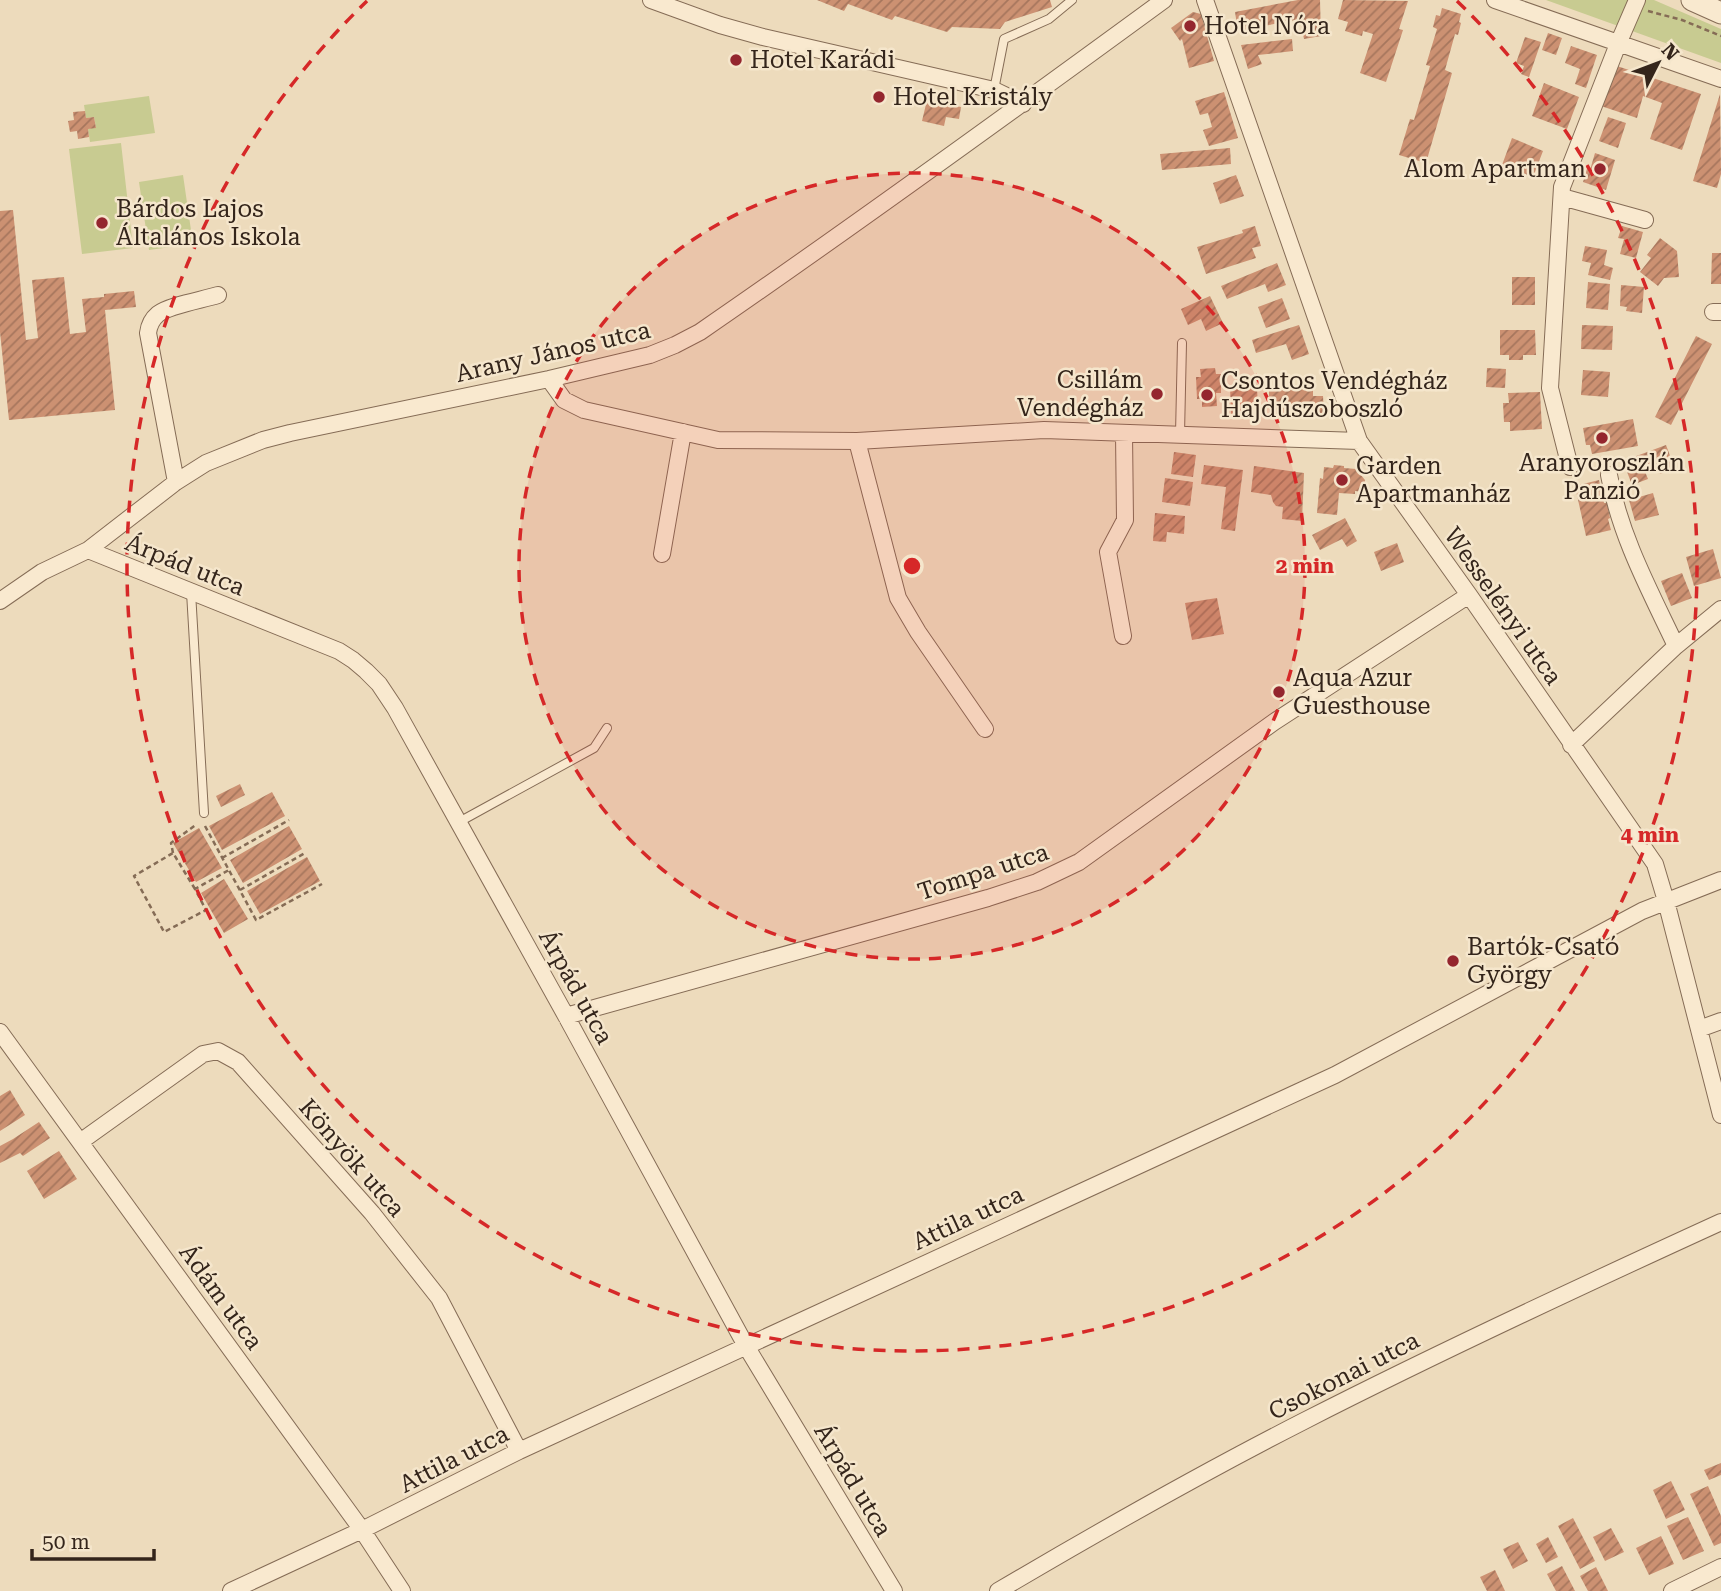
<svg xmlns="http://www.w3.org/2000/svg" width="1721" height="1591" viewBox="0 0 1721 1591" font-family="'Roboto Serif',serif">
	<style>
		.green { fill: #c8cb91 }
		.building { fill: url(#building-hatch) }
		.lines { fill: none; stroke-linecap: round; stroke-linejoin: round }
		.service-casing { stroke: #856c56; stroke-width: 10 }
		.minor-casing { stroke: #856c56; stroke-width: 18 }
		.tertiary-casing { stroke: #856c56; stroke-width: 23 }
		.path { stroke: #856c56; stroke-width: 2.5; stroke-dasharray: 5 3.5; stroke-linecap: butt }
		.service { stroke: #f9e9cf; stroke-width: 8 }
		.minor { stroke: #f9e9cf; stroke-width: 16 }
		.tertiary { stroke: #f9e9cf; stroke-width: 21 }
		.ring { fill: none; stroke: #d62828; stroke-width: 3.5; stroke-dasharray: 12 9 }
		.poi-dot { fill: #94262e; stroke: #f5e6cc; stroke-width: 2.5 }
		.labels { text-anchor: middle; stroke-width: 5; stroke-linejoin: round; paint-order: stroke }
		.poi-label { font-size: 24px; fill: #34251b; stroke: #f5e6cc; text-anchor: start }
		.street-label { font-size: 24px; fill: #34251b; stroke: #f5e6cc }
		.centre { fill: #d62828; stroke: #f5e6cc; stroke-width: 3.5 }
		.ring-label { font-size: 21px; text-anchor: middle; font-weight: bold; fill: #d62828; stroke: #f5e6cc; stroke-width: 5; stroke-linejoin: round; paint-order: stroke }
	</style>
	<defs>
		<pattern id="building-hatch" width="6" height="6" patternUnits="userSpaceOnUse" patternTransform="scale(1.75)"><rect width="6" height="6" fill="#cc9172"/><path d="M-1 1l2-2M0 6l6-6M5 7l2-2" fill="none" stroke="#a6765d"/></pattern>
	</defs>
	<rect width="100%" height="100%" fill="#eddbbc"/>
	<!-- green -->
	<path class="green" d="M1546 0H1654L1721 29V63Z
		M149 96 155 133 90 142 88 129 96 127 94 117 86 118 84 105Z
		M121 143 133 248 82 254 69 149Z
		M183 175 193 244 149 250 139 182Z"/>
	<!-- building -->
	<path class="building" d="M817 0H1050L1052 7 1005 22 1000 29 952 27 947 32 895 16 892 20 848 4 844 11Z
		M1298 0H1320L1321 36 1304 39 1300 19 1238 31 1235 12Z
		M1343 0 1408 1 1399 29 1403 30 1386 82 1360 73 1373 34 1363 31 1362 36 1345 31 1348 22 1338 19Z
		M1442 8 1461 14 1459 22 1461 23 1458 35 1455 34 1445 70 1452 73 1426 163 1399 155 1410 119 1414 120 1430 66 1426 65 1437 29 1433 27 1436 15 1440 16Z
		M1193 12 1201 14 1214 61 1189 68 1182 39 1180 41 1171 28Z
		M1548 33 1562 38 1556 55 1542 50Z
		M1525 37 1541 42 1529 77 1521 74 1524 66 1516 63Z
		M1292 39 1293 51 1258 55 1262 64 1248 69 1241 45Z
		M1571 46 1597 55 1586 88 1575 84 1580 69 1565 63Z
		M1614 65 1701 94 1682 150 1650 139 1662 103 1643 96 1637 118 1601 106Z
		M1544 83 1579 97 1567 129 1532 116Z
		M1224 92 1238 138 1209 146 1203 130 1212 127 1208 113 1200 115 1195 101Z
		M1720 94 1721 174 1717 188 1693 181Z
		M927 100 961 107 959 119 946 117 944 126 922 121Z
		M85 111 86 118 94 117 96 128 88 129 89 137 78 139 77 131 70 132 68 121 74 120 73 112Z
		M1608 117 1626 123 1618 148 1599 141Z
		M1512 138 1543 151 1533 177 1502 165Z
		M1230 148 1231 164 1162 170 1160 154Z
		M1595 153 1615 160 1606 190 1583 182 1587 169 1590 170Z
		M1236 175 1244 196 1220 204 1213 183Z
		M13 210 26 340 38 338 32 280 64 277 70 334 86 332 82 299 104 297V294L134 291 136 307 105 310 115 410 9 420 0 332V211Z
		M1255 226 1261 246 1252 248 1256 258 1206 274 1197 247 1243 233 1242 230Z
		M1622 226 1643 232 1636 258 1620 254 1624 239 1618 238Z
		M1660 238 1677 251 1679 277 1664 278 1658 286 1640 272 1651 258 1647 255Z
		M1585 246 1607 250 1604 265 1613 268 1610 280 1588 275 1591 263 1582 261Z
		M1712 253H1721V284H1711Z
		M1277 263 1286 285 1268 292 1265 284 1227 299 1221 286Z
		M1512 277H1535V305H1512Z
		M1588 282 1610 284 1608 310 1586 308Z
		M1621 285 1644 287 1642 313 1626 311 1627 307 1620 306Z
		M1210 296 1223 323 1206 331 1201 319 1188 325 1181 309Z
		M1282 298 1290 319 1266 328 1258 307Z
		M1299 325 1309 354 1292 360 1286 344 1256 353 1252 340Z
		M1582 325 1613 326 1612 350 1581 349Z
		M1500 330H1535L1536 355H1523V360H1509V355H1500Z
		M1696 336 1712 344 1671 425 1655 417Z
		M1215 368 1216 374H1221V393H1216L1217 406 1202 407V399H1197L1196 377H1201L1200 369Z
		M1487 368 1506 369 1505 388 1486 387Z
		M1583 370 1610 372 1608 397 1581 395Z
		M1230 386H1257L1258 414H1231Z
		M1313 389V396H1323L1324 414 1269 415V390Z
		M1540 392 1542 429 1510 431V422H1504L1503 403H1509L1508 393Z
		M1633 419 1638 446 1592 454 1590 445H1586L1583 428Z
		M1666 445 1675 469 1660 474 1657 464 1644 469 1648 479 1632 485 1623 461Z
		M1174 452 1196 455 1193 477 1171 474Z
		M1204 465 1243 470 1235 531 1221 529 1226 487 1201 484Z
		M1334 465 1344 466V468L1356 469 1365 480 1364 492 1355 491V494L1339 493 1337 515 1317 513 1320 478 1323 479 1324 467 1333 468Z
		M1254 466 1304 473 1302 521 1282 519 1283 507 1276 506 1273 502 1271 495 1251 492Z
		M1165 478 1193 482 1190 506 1162 502Z
		M1599 480 1604 503H1607L1610 518 1608 519 1611 530 1586 536 1575 486Z
		M1653 493 1659 515 1635 521 1629 500Z
		M1155 513 1185 516 1184 534 1167 532 1166 542 1153 541Z
		M1345 518 1357 541 1347 547 1342 539 1320 550 1312 535Z
		M1397 543 1404 562 1381 571 1374 552Z
		M1713 549 1721 578 1694 586 1686 557Z
		M1682 573 1692 598 1671 606 1661 581Z
		M1217 598 1224 634 1192 640 1185 603Z
		M240 784 245 795 221 807 216 796Z
		M272 792 285 816 222 850 209 826Z
		M289 826 302 849 243 883 230 860Z
		M199 828 222 868 196 882 173 843Z
		M307 857 320 881 260 914 247 891Z
		M224 879 248 919 224 933 201 893Z
		M10 1090 25 1115 0 1131V1096Z
		M39 1122 50 1138 23 1156 20 1153 0 1163V1146L13 1139Z
		M59 1151 77 1179 44 1199 27 1171Z
		M1721 1463V1475L1709 1480 1704 1470Z
		M1671 1481 1685 1510 1666 1519 1653 1490Z
		M1708 1486 1721 1516V1543L1714 1546 1690 1494Z
		M1688 1517 1704 1551 1683 1560 1667 1526Z
		M1573 1518 1595 1561 1580 1569 1558 1526Z
		M1611 1528 1624 1552 1605 1561 1593 1537Z
		M1661 1536 1674 1564 1649 1575 1636 1548Z
		M1548 1537 1558 1557 1546 1563 1536 1544Z
		M1518 1542 1528 1561 1513 1569 1503 1549Z
		M1562 1566 1575 1591H1556L1547 1574Z
		M1596 1567 1608 1591H1588L1580 1576Z
		M1495 1570 1505 1591H1487L1480 1577Z"/>
	<g class="lines">
		<defs>
			<path id="service" d="M994 90 1004 39 1049 19 1072 0
				M1180 434 1182 343
				M191 592 204 813
				M459 822 594 748 607 728"/>
			<path id="minor" d="M651 0 720 25 763 37 994 90 1023 104
				M1205 0 1359 441 1469 595 1655 864 1666 901 1721 1115
				M1495 0 1721 79
				M1562 197 1645 220
				M1713 312H1721
				M549 379 564 400 584 410 718 440 857 441 1044 430 1359 441
				M857 441 898 598 918 632 985 729
				M1570 467 1550 388 1562 187 1618 44 1637 0
				M1609 475C1620 536 1650 591 1676 646
				M176 482 148 333C149 325 152 319 158 314 170 305 202 300 218 295
				M88 550 339 651 353 660 366 671 379 684 395 708 566 1016 746 1346 894 1591
				M662 554 683 432
				M0 601 42 572 88 550 176 482 206 463 263 440 290 433 549 379 650 355 675 345 700 332C857 224 1011 112 1164 0
				M1123 636 1108 552 1125 520 1124 433
				M1571 745 1676 646 1721 609
				M566 1016 988 898 1037 882 1079 862 1274 722 1469 595
				M1699 1029 1721 1021
				M0 1032 362 1530 402 1591
				M80 1142 203 1054 218 1051 238 1062 372 1213 439 1298 519 1451
				M231 1591 362 1530 519 1451 1335 1075 1642 911 1721 880
				M998 1591C1098 1532 1200 1474 1304 1421 1441 1351 1581 1286 1721 1222
				M1672 1591 1721 1567"/>
			<path id="tertiary" d="M1692 0 1721 13"/>
		</defs>
		<!-- service casing -->
		<use href="#service" class="service-casing"/>
		<!-- minor casing -->
		<use href="#minor" class="minor-casing"/>
		<!-- tertiary casing -->
		<use href="#tertiary" class="tertiary-casing"/>
		<!-- path -->
		<path class="path" d="M1648 11 1682 20 1721 36
			M205 826 256 920 322 884
			M173 853 171 843 197 824
			M222 858 289 820
			M195 889 173 853 134 876 164 932 206 910 195 889 229 870
			M240 890 305 853"/>
		<!-- service -->
		<use href="#service" class="service"/>
		<!-- minor -->
		<use href="#minor" class="minor"/>
		<!-- tertiary -->
		<use href="#tertiary" class="tertiary"/>
	</g>
	<!-- distance rings -->
	<circle cx="912" cy="566" r="393" fill="#d62828" fill-opacity=".12"/>
	<g class="ring">
		<circle cx="912" cy="566" r="393"/>
		<path d="M1457 1A785 785 0 1 1 367 1"/>
	</g>
	<!-- markers -->
	<g class="poi-dot">
		<circle cx="1190" cy="26" r="7"/>
		<circle cx="736" cy="60" r="7"/>
		<circle cx="879" cy="97" r="7"/>
		<circle cx="1600" cy="169" r="7"/>
		<circle cx="102" cy="223" r="7"/>
		<circle cx="1157" cy="394" r="7"/>
		<circle cx="1207" cy="395" r="7"/>
		<circle cx="1602" cy="438" r="7"/>
		<circle cx="1342" cy="480" r="7"/>
		<circle cx="1279" cy="692" r="7"/>
		<circle cx="1453" cy="961" r="7"/>
	</g>
	<g class="labels">
		<!-- poi labels -->
		<g class="poi-label">
			<text x="1204" y="34">Hotel Nóra</text>
			<text x="750" y="68">Hotel Karádi</text>
			<text x="893" y="105">Hotel Kristály</text>
			<text x="1586" y="177" text-anchor="end">Alom Apartman</text>
			<text x="116" y="217">Bárdos Lajos<tspan x="116" dy="28">Általános Iskola</tspan></text>
			<text x="1143" y="388" text-anchor="end">Csillám<tspan x="1143" dy="28">Vendégház</tspan></text>
			<text x="1221" y="389">Csontos Vendégház<tspan x="1221" dy="28">Hajdúszoboszló</tspan></text>
			<text x="1602" y="471" text-anchor="middle">Aranyoroszlán<tspan x="1602" dy="28">Panzió</tspan></text>
			<text x="1356" y="474">Garden<tspan x="1356" dy="28">Apartmanház</tspan></text>
			<text x="1293" y="686">Aqua Azur<tspan x="1293" dy="28">Guesthouse</tspan></text>
			<text x="1467" y="955">Bartók-Csató<tspan x="1467" dy="28">György</tspan></text>
		</g>
		<!-- street labels -->
		<g class="street-label">
			<text transform="translate(553 352) rotate(-13)" y="8">Arany János utca</text>
			<text transform="translate(185 565) rotate(22)" y="8">Árpád utca</text>
			<text transform="translate(1503 606) rotate(55)" y="8">Wesselényi utca</text>
			<text transform="translate(983 872) rotate(-18)" y="8">Tompa utca</text>
			<text transform="translate(576 987) rotate(61)" y="8">Árpád utca</text>
			<text transform="translate(352 1158) rotate(49)" y="8">Könyök utca</text>
			<text transform="translate(968 1218) rotate(-25)" y="8">Attila utca</text>
			<text transform="translate(221 1297) rotate(54)" y="8">Ádám utca</text>
			<text transform="translate(1344 1376) rotate(-27)" y="8">Csokonai utca</text>
			<text transform="translate(454 1459) rotate(-27)" y="8">Attila utca</text>
			<text transform="translate(853 1480) rotate(59)" y="8">Árpád utca</text>
		</g>
	</g>
	<circle cx="912" cy="566" r="10" class="centre"/>
	<g class="ring-label">
		<text x="1305" y="573">2 min</text>
		<text x="1650" y="842">4 min</text>
	</g>
	<!-- north arrow -->
	<g transform="translate(1658 63) rotate(48)" stroke="#f5e6cc" stroke-width="5" paint-order="stroke">
	<path d="M0-5L12 26L0 18L-12 26Z" fill="#34251b"/>
	<text y="-10" font-size="19" font-weight="bold" text-anchor="middle" fill="#34251b">N</text>
	</g>
	<!-- scale -->
	<path d="M32 1549v10h122v-10" fill="none" stroke="#34251b" stroke-width="3.5"/>
	<text x="42" y="1549" font-size="21" fill="#34251b" stroke="#f5e6cc" stroke-width="5" paint-order="stroke">50 m</text>
</svg>
